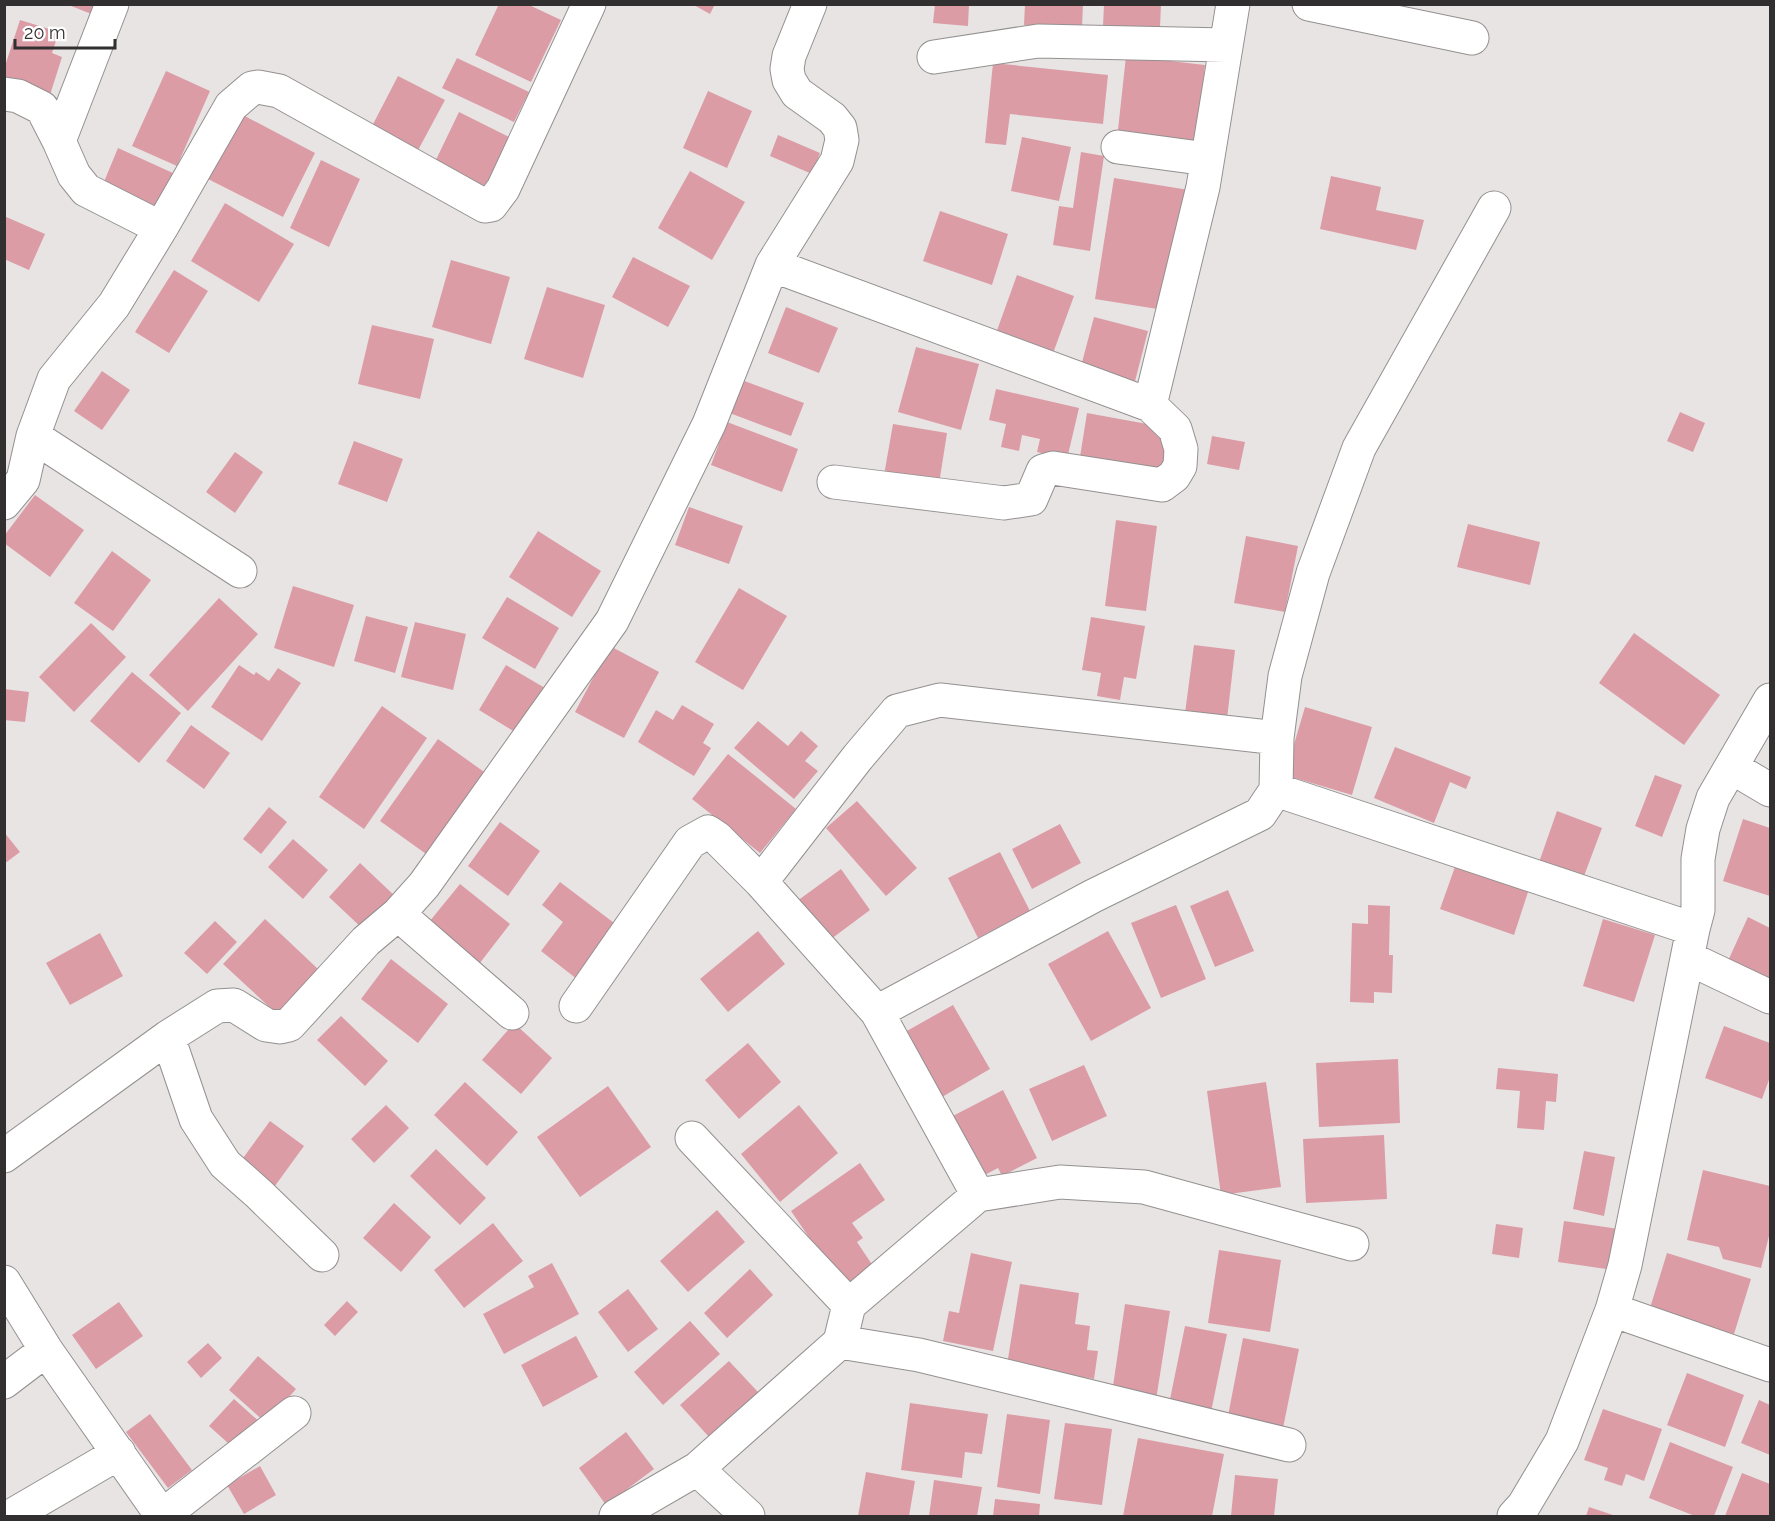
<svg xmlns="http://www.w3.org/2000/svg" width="1775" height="1521" viewBox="0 0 1775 1521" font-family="Raleway,sans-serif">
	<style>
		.building { fill: #db9ca6 }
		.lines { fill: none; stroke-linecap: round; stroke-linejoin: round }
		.street-casing { stroke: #949090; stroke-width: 35 }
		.street { stroke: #fff; stroke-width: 33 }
	</style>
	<rect width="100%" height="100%" fill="#e8e4e4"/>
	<!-- building -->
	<path class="building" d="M66 4H98L94 15Z
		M499 4H527L561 20 531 82 475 55Z
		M692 4H715L710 14Z
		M935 4H969L968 26 933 23Z
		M1025 4H1083L1082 27 1024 25Z
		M1104 4H1161L1160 28 1103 26Z
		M20 20 59 32 52 53 62 57 50 95 4 81V69Z
		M1126 56 1205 65 1196 148 1117 139Z
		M457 58 529 92 514 122 442 88Z
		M993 63 1108 75 1103 124 1010 114 1006 145 985 143Z
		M166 71 210 91 177 166 132 146Z
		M398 76 445 100 416 154 370 130Z
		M708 91 752 111 727 168 683 148Z
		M459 112 513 139 486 194 432 168Z
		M241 114 315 153 283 217 208 179Z
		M778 135 820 153 812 174 770 156Z
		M1022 137 1071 147 1059 201 1011 191Z
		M118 148 175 174 158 214 101 189Z
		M1081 152 1104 156 1090 251 1053 245 1059 206 1073 208Z
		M321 160 360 179 329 247 290 228Z
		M690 171 745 202 712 260 658 228Z
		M1331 176 1381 187 1376 210 1424 220 1416 250 1320 229Z
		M1114 178 1189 190 1170 311 1095 299Z
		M225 203 294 244 259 302 191 261Z
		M940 211 1008 234 992 285 923 261Z
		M4 216 45 234 29 270 4 259Z
		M633 257 690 286 668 327 612 297Z
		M451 260 510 277 491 344 432 327Z
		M174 270 208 291 169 353 135 332Z
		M1017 275 1074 296 1052 356 995 336Z
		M547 287 605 305 583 378 524 359Z
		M786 307 838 328 819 373 768 353Z
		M1094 317 1148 331 1134 385 1080 370Z
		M372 325 434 339 420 399 358 384Z
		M916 347 979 364 961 430 898 412Z
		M102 371 130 390 102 430 74 411Z
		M739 379 804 403 791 436 727 412Z
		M996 389 1079 408 1067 459 1037 452 1040 439 1022 435 1019 451 1001 447 1006 424 989 420Z
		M1680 412 1705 423 1693 452 1667 441Z
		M1087 413 1169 428 1160 477 1079 463Z
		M727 422 798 449 782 492 711 465Z
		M893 424 947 433 939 484 884 475Z
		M1212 436 1245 442 1239 470 1207 464Z
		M354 441 403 459 387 502 338 484Z
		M235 452 263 472 235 513 206 492Z
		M35 495 84 530 50 577 4 543V536Z
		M689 507 743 526 729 564 675 545Z
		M1116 520 1157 526 1146 611 1105 606Z
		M1468 524 1540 542 1530 585 1457 567Z
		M538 531 601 571 572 617 509 577Z
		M1246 536 1298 546 1285 612 1234 603Z
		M112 551 151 580 113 631 74 603Z
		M293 586 354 605 334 667 274 648Z
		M739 588 787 616 743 690 695 662Z
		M507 597 559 628 535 669 482 638Z
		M219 598 258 634 188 711 149 675Z
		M366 616 408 627 395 673 354 661Z
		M1091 617 1145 626 1136 679 1124 677 1120 700 1097 696 1101 673 1082 670Z
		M415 622 466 634 453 690 401 677Z
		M91 623 126 657 74 712 39 677Z
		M1634 633 1720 695 1684 745 1599 683Z
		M1194 645 1235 650 1227 719 1185 713Z
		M610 646 659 672 624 738 575 712Z
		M239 665 254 675 256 672 269 681 278 668 301 683 262 741 211 707Z
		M506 665 545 688 518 734 479 710Z
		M132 672 181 713 139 763 90 721Z
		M4 689 29 692 25 722 4 720Z
		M682 705 714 724 703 743 711 748 694 776 638 742 656 710 673 720Z
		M382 706 427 738 364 829 319 797Z
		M1305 707 1372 727 1352 795 1285 775Z
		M758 721 788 746 801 731 818 746 805 761 818 771 794 799 734 748Z
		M191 725 230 753 204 789 166 761Z
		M438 739 487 774 429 856 380 821Z
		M1395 747 1471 777 1466 789 1450 782 1434 823 1374 798Z
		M728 754 796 809 760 853 692 799Z
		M1655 775 1682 785 1662 837 1635 826Z
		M857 801 917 868 886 896 826 828Z
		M269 807 287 822 261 854 243 839Z
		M1557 811 1602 828 1581 884 1537 868Z
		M1743 819 1770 828V896L1723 881Z
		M500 822 540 851 508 896 468 866Z
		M1060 824 1081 863 1032 889 1012 849Z
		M4 832 20 852 4 864Z
		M293 839 328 870 303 899 268 867Z
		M1000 852 1030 911 978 938 948 878Z
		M360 863 397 898 365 931 329 897Z
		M1456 864 1529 889 1514 935 1440 909Z
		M841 869 870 910 823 945 793 904Z
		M560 882 622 929 582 983 541 951 563 922 542 905Z
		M460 884 510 924 476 968 425 927Z
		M1228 890 1254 951 1215 967 1190 906Z
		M1176 905 1206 979 1161 998 1131 923Z
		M1368 905 1390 906 1389 955H1393L1392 993 1374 992V1003L1350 1002 1352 923 1368 924Z
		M1748 917 1770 928V974L1767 982 1727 963Z
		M265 919 318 969 277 1014 223 964Z
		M1603 919 1655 935 1634 1002 1583 986Z
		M215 921 237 942 207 974 184 953Z
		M758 931 785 964 728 1012 700 979Z
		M1108 931 1151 1008 1091 1041 1048 964Z
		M100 933 123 976 70 1005 46 963Z
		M391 959 448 1004 418 1043 361 999Z
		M953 1005 990 1069 942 1097 905 1032Z
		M341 1016 388 1061 365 1086 317 1040Z
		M514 1023 552 1058 521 1094 482 1060Z
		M1724 1026 1770 1043V1077L1762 1099 1705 1078Z
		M748 1043 781 1082 739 1119 705 1080Z
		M1398 1059 1400 1123 1319 1127 1316 1063Z
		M1084 1065 1107 1116 1052 1141 1029 1089Z
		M1498 1068 1558 1074 1556 1102 1546 1101 1544 1130 1517 1128 1520 1091 1496 1089Z
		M465 1082 518 1132 487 1166 434 1115Z
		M1266 1082 1281 1187 1221 1195 1207 1091Z
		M608 1086 651 1147 580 1197 537 1137Z
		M1003 1090 1037 1158 1002 1176 998 1168 977 1179 947 1119Z
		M386 1105 409 1128 374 1163 351 1139Z
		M799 1105 838 1153 780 1202 741 1154Z
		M270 1121 304 1146 272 1190 238 1165Z
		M1384 1135 1387 1199 1306 1203 1303 1139Z
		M436 1149 486 1198 460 1225 410 1176Z
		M1584 1151 1615 1157 1604 1216 1573 1209Z
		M860 1163 885 1200 852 1223 863 1238 857 1242 873 1266 843 1287 791 1211Z
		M1703 1170 1770 1186V1232L1761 1268 1723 1259 1719 1247 1687 1240Z
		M394 1203 431 1237 401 1272 363 1238Z
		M717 1210 745 1242 688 1292 660 1261Z
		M1564 1221 1619 1229 1613 1270 1558 1262Z
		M493 1223 523 1261 464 1308 434 1270Z
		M1496 1224 1523 1228 1519 1258 1492 1254Z
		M1219 1250 1281 1260 1270 1332 1208 1323Z
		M971 1253 1012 1262 993 1351 943 1341 949 1311 959 1313Z
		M1667 1253 1751 1279 1734 1334 1650 1308Z
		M552 1263 579 1314 504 1354 483 1314 534 1287 528 1276Z
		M750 1269 773 1295 727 1338 704 1313Z
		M1020 1284 1079 1293 1075 1324 1090 1326 1087 1350 1098 1351 1094 1379 1007 1365Z
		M628 1289 658 1329 628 1352 598 1312Z
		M347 1301 358 1312 335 1336 324 1325Z
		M119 1302 143 1336 96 1369 72 1335Z
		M1125 1304 1170 1311 1156 1400 1112 1393Z
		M690 1321 720 1354 663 1405 634 1372Z
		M1185 1326 1227 1334 1211 1412 1169 1404Z
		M576 1336 598 1377 543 1407 521 1365Z
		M1243 1338 1299 1349 1282 1433 1227 1421Z
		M208 1343 222 1358 201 1378 187 1362Z
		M258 1356 296 1389 266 1423 229 1390Z
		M729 1361 758 1392 709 1437 680 1405Z
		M1687 1373 1744 1395 1725 1447 1667 1425Z
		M234 1399 262 1424 238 1452 209 1426Z
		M1759 1400 1770 1405V1455L1741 1443Z
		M910 1403 988 1414 982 1454 965 1452 962 1478 901 1470Z
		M1603 1409 1662 1429 1644 1481 1626 1474 1622 1486 1604 1480 1608 1468 1584 1460Z
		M150 1414 192 1470 168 1488 126 1432Z
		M1007 1414 1050 1420 1040 1494 997 1487Z
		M1065 1423 1112 1429 1102 1505 1054 1499Z
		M626 1432 654 1469 606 1505 579 1468Z
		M1138 1438 1224 1454 1212 1516H1123Z
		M1670 1442 1733 1467 1714 1516H1695L1649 1498Z
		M260 1466 276 1495 244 1514 227 1485Z
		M866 1472 915 1481 909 1516H858Z
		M1742 1473 1770 1484V1516H1725Z
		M1235 1475 1278 1479 1274 1516H1231Z
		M934 1480 982 1487 977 1516H929Z
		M995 1499 1040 1504 1039 1516H993Z
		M1589 1507 1616 1516H1586Z"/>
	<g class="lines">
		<defs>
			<path id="street" d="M1309 4 1472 38
				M934 57 1038 41 1226 45
				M4 94 18 96 42 108 59 141 74 175 86 190 161 228
				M59 141 112 4
				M1118 147 1207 159
				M772 265 1150 405 1203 187 1233 4
				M33 436 240 571
				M834 482 1004 503 1031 499 1043 471 1053 468 1162 485 1174 476 1180 466 1181 449 1175 429 1150 405
				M4 503 23 480 33 436 54 379 114 305 161 228 231 106 252 88 258 87 279 91 485 206 491 205 503 189 589 4
				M1731 767 1770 790
				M1276 790 1277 738 1285 676 1313 573 1359 448 1494 208
				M761 882 877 1012 978 1195
				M398 914 512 1013
				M1688 958 1770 997
				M576 1006 690 842 708 832 717 838 761 882 858 757 897 711 940 700 1277 738
				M877 1012 1093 896 1260 814 1276 790 1693 929
				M168 1037 196 1119 225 1164 259 1194 322 1255
				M692 1138 849 1305
				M4 1156 168 1037 217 1006 234 1005 266 1025 280 1027 289 1025 366 941 398 914 424 885 612 621 709 424 772 265 837 161 842 140 840 128 832 118 797 93 789 80 787 69 789 56 810 4
				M4 1282 46 1350 162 1516
				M1612 1310 1770 1365
				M840 1342 919 1355 1289 1445
				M4 1382 46 1350
				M697 1469 748 1516
				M11 1516 119 1453
				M162 1516 294 1413
				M616 1516 697 1469 840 1342 849 1305 978 1195 1060 1182 1144 1187 1352 1244
				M1514 1516 1524 1505 1562 1441 1612 1310 1625 1265 1693 929 1698 910V859L1703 829 1713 798 1770 700"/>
		</defs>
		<!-- street casing -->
		<use href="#street" class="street-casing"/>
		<!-- street -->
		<use href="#street" class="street"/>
	</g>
	<!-- border -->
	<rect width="1775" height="1521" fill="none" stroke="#312f30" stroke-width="12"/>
	<!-- scale -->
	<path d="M15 39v9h100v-9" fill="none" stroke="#312f30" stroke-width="3"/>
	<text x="24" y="39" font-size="18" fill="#312f30" stroke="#ffffff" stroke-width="4.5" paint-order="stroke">20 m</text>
</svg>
